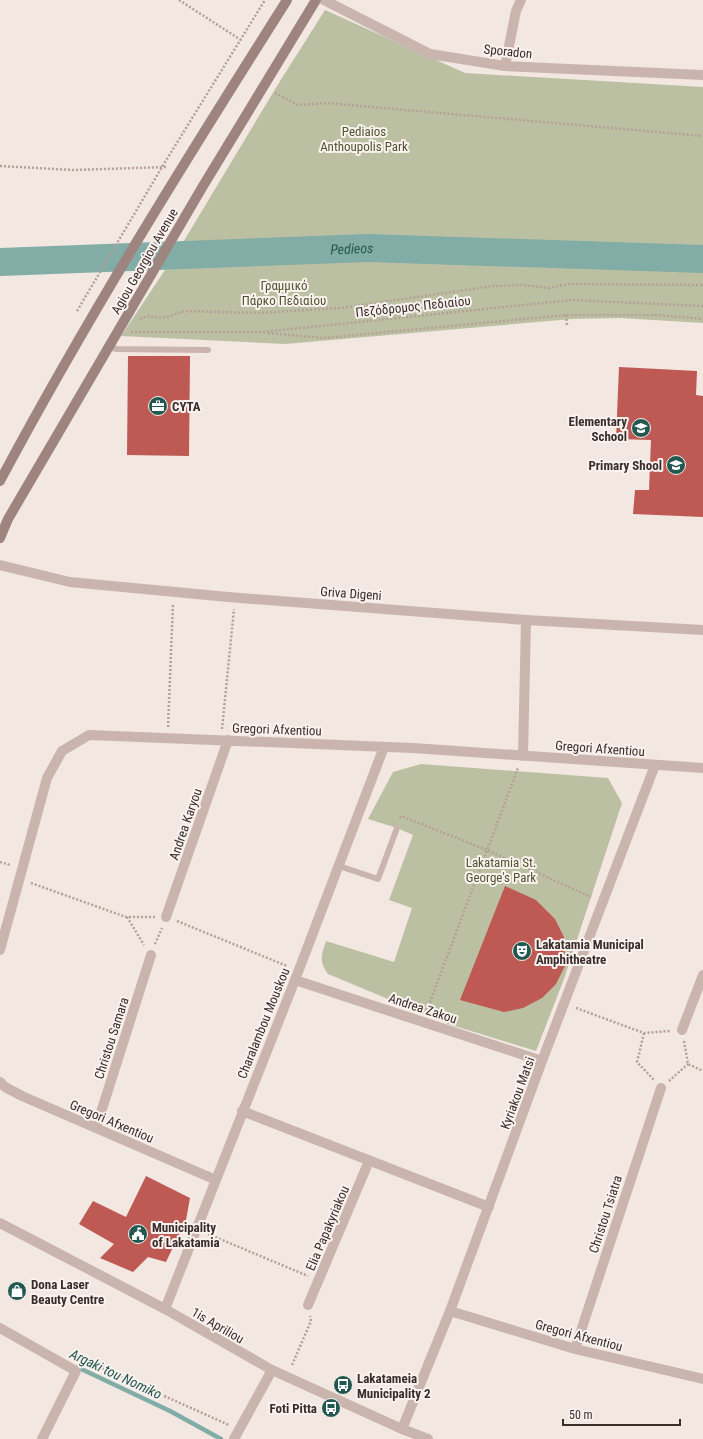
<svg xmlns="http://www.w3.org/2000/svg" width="703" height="1439" viewBox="0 0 703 1439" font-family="'Roboto Condensed',sans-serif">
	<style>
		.green { fill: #bcc0a2 }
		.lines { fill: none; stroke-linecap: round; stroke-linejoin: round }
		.stream { stroke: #82ada7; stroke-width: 4.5 }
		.river { stroke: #82ada7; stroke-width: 28 }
		.building { fill: #be5954 }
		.path { stroke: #b59f98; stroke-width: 2.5; stroke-dasharray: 2 2; stroke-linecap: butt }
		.service { stroke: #cab5ae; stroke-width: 6 }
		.minor { stroke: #cab5ae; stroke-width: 10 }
		.tertiary { stroke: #cab5ae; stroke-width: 10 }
		.secondary { stroke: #9d847f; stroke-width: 10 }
		.labels { text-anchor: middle; stroke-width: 4; stroke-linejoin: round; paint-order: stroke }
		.street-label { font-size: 13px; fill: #392d2c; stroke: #faf2ee }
		.park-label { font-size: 13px; fill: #4f5531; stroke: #faf2ee }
		.poi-label { font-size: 13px; font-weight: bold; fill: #392d2c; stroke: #faf2ee; text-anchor: start }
		.water-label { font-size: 14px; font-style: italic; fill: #235851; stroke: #faf2ee }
	</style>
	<rect width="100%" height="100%" fill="#f2e7e1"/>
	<!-- green -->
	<path class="green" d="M325 10 465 73 703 87V323L620 318 572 319 285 344 121 336 179 249 277 86Z
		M421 764 608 778 622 803 564 979 536 1051 448 1024 328 974C319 961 321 956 326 941L394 962 412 908 389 900 413 835 397 828 368 819 393 772Z"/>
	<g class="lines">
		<!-- stream -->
		<path class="stream" d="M77 1367 170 1411 221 1439"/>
		<!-- river -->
		<path class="river" id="s1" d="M0 262 368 248 703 259"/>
	</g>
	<!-- building -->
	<path class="building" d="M128 356H190L189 456 127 455Z
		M619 367 697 371 696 395 703 396V517L633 514 635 490H649L651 440 616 439Z
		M505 886 536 900 555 919 564 937 565 966 556 984 542 998 523 1008 504 1012 460 1000Z
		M146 1176 190 1198 186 1220 166 1262 148 1257 133 1272 100 1258 114 1244 79 1224 93 1201 126 1217Z"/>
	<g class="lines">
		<!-- path -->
		<path class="path" d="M179 0 241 40
			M275 93 298 105 326 103 703 136
			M0 166 73 170 167 167
			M77 311 162 167 265 0
			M566 315 567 325
			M140 319 147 316 163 318 185 311 258 313 341 308 493 286 522 285 549 288 568 284 703 285
			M131 332H262L572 300 703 306
			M268 333 324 338 566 315H658L703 319
			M168 727 173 604
			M222 729 234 609
			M400 818 401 816 487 850 591 897
			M0 862 10 865
			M31 883 126 917H155
			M127 917 144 945
			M177 921 287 966
			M155 944 162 928
			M576 1008 644 1033 670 1031
			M427 1010 518 768
			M644 1033 637 1062 654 1080
			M684 1041 688 1064 703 1071
			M669 1081 688 1064
			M208 1234 308 1276
			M84 1360 229 1425
			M292 1365 311 1321 310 1316"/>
		<!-- service -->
		<path class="service" d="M108 347 117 349 208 350
			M339 866 378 879 397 828"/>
		<!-- minor -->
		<path class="minor" d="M324 0 430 54 505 66 703 75
			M505 66 516 11 521 0
			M523 756 526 620
			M166 917 228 740
			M0 950 47 778 62 751 89 735 413 748 703 768
			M295 980 542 1061
			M682 1030 703 975
			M0 1082 5 1087 22 1096 216 1180
			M242 1111 489 1207
			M96 1128 151 955
			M0 1223 165 1309 272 1370 402 1429 428 1439
			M308 1305 369 1161
			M165 1309 295 980 384 747
			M450 1311 575 1349 703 1379
			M0 1328 76 1371 42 1439
			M575 1349 661 1088
			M402 1429 450 1311 542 1061 655 765
			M234 1439 272 1370"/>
		<!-- tertiary -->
		<path class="tertiary" d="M0 565 70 582 228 597 526 620 703 630"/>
		<!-- secondary -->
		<path class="secondary" d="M0 481C88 316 187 158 287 0
			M0 538 8 519 203 186 316 0"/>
	</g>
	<!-- icons -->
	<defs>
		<symbol id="office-disc" viewBox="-11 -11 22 22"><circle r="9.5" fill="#235851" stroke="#faf2ee"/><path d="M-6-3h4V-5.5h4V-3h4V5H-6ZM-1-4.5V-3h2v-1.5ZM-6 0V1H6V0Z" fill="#fff"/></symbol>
		<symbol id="school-disc" viewBox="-11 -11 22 22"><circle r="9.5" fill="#235851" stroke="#faf2ee"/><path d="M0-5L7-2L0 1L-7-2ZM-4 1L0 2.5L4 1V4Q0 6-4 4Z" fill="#fff"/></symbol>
		<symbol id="theatre-disc" viewBox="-11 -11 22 22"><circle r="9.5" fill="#235851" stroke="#faf2ee"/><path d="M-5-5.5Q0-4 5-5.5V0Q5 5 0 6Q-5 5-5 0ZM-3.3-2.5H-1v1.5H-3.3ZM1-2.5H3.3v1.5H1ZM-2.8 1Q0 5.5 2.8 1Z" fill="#fff"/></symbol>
		<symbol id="civic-disc" viewBox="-11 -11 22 22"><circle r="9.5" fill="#235851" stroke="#faf2ee"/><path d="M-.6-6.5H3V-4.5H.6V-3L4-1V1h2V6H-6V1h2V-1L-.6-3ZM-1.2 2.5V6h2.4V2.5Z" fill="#fff"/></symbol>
		<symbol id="shop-disc" viewBox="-11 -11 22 22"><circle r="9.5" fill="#235851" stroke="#faf2ee"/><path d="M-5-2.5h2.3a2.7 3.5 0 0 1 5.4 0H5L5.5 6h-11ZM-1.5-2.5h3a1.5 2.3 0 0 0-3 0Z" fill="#fff"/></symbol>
		<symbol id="bus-disc" viewBox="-11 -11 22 22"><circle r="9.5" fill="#235851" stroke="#faf2ee"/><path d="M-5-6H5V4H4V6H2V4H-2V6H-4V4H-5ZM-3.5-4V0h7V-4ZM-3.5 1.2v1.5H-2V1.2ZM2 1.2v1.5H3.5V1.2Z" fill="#fff"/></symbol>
	</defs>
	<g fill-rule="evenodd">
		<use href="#office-disc" x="147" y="395" width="22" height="22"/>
		<use href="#school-disc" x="630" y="417" width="22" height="22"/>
		<use href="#school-disc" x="665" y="454" width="22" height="22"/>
		<use href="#theatre-disc" x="511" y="940" width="22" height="22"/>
		<use href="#civic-disc" x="127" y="1223" width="22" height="22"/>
		<use href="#shop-disc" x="6" y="1280" width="22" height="22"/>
		<use href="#bus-disc" x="332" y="1374" width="22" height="22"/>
		<use href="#bus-disc" x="320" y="1397" width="22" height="22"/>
	</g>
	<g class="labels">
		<!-- street labels -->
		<g class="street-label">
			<text transform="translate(508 51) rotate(6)" y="5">Sporadon</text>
			<text transform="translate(144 261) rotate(-60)" y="5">Agiou Georgiou Avenue</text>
			<text transform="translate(413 306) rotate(-6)" y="5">Πεζόδρομος Πεδιαίου</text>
			<text transform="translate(351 593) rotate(4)" y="5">Griva Digeni</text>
			<text transform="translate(277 729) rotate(2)" y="5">Gregori Afxentiou</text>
			<text transform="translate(600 748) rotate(4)" y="5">Gregori Afxentiou</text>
			<text transform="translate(185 824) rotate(-71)" y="5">Andrea Karyou</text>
			<text transform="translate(423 1008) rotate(18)" y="5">Andrea Zakou</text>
			<text transform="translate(263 1023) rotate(-68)" y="5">Charalambou Mouskou</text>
			<text transform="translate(111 1038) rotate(-72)" y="5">Christou Samara</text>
			<text transform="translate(517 1093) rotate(-70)" y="5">Kyriakou Matsi</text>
			<text transform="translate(112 1121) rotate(23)" y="5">Gregori Afxentiou</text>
			<text transform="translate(605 1214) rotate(-72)" y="5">Christou Tsiatra</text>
			<text transform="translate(327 1228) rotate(-67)" y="5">Elia Papakyriakou</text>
			<text transform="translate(218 1325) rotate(30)" y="5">1is Apriliou</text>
			<text transform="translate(579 1335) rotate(15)" y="5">Gregori Afxentiou</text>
		</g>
		<!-- park labels -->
		<g class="park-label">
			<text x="364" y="136">Pediaios<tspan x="364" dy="15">Anthoupolis Park</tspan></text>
			<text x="284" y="290">Γραμμικό<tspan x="284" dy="15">Πάρκο Πεδιαίου</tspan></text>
			<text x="501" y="867">Lakatamia St.<tspan x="501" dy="15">George's Park</tspan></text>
		</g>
		<!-- poi labels -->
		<g class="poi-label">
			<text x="172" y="411">CYTA</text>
			<text x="627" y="426" text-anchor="end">Elementary<tspan x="627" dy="15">School</tspan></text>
			<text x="662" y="470" text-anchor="end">Primary Shool</text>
			<text x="536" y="949">Lakatamia Municipal<tspan x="536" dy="15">Amphitheatre</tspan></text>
			<text x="152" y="1232">Municipality<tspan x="152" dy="15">of Lakatamia</tspan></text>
			<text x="31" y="1289">Dona Laser<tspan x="31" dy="15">Beauty Centre</tspan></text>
			<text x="357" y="1383">Lakatameia<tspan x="357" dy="15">Municipality 2</tspan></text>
			<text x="317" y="1413" text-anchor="end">Foti Pitta</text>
		</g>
		<!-- water labels -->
		<g class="water-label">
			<text dy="5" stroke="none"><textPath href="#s1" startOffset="352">Pedieos</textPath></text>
			<text transform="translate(116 1374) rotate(25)" y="5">Argaki tou Nomiko</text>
		</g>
	</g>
	<!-- scale -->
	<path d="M563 1419v6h117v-6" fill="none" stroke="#392d2c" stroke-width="2"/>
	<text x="569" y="1419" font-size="12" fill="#392d2c" stroke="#faf2ee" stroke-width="3" paint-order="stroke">50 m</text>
</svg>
